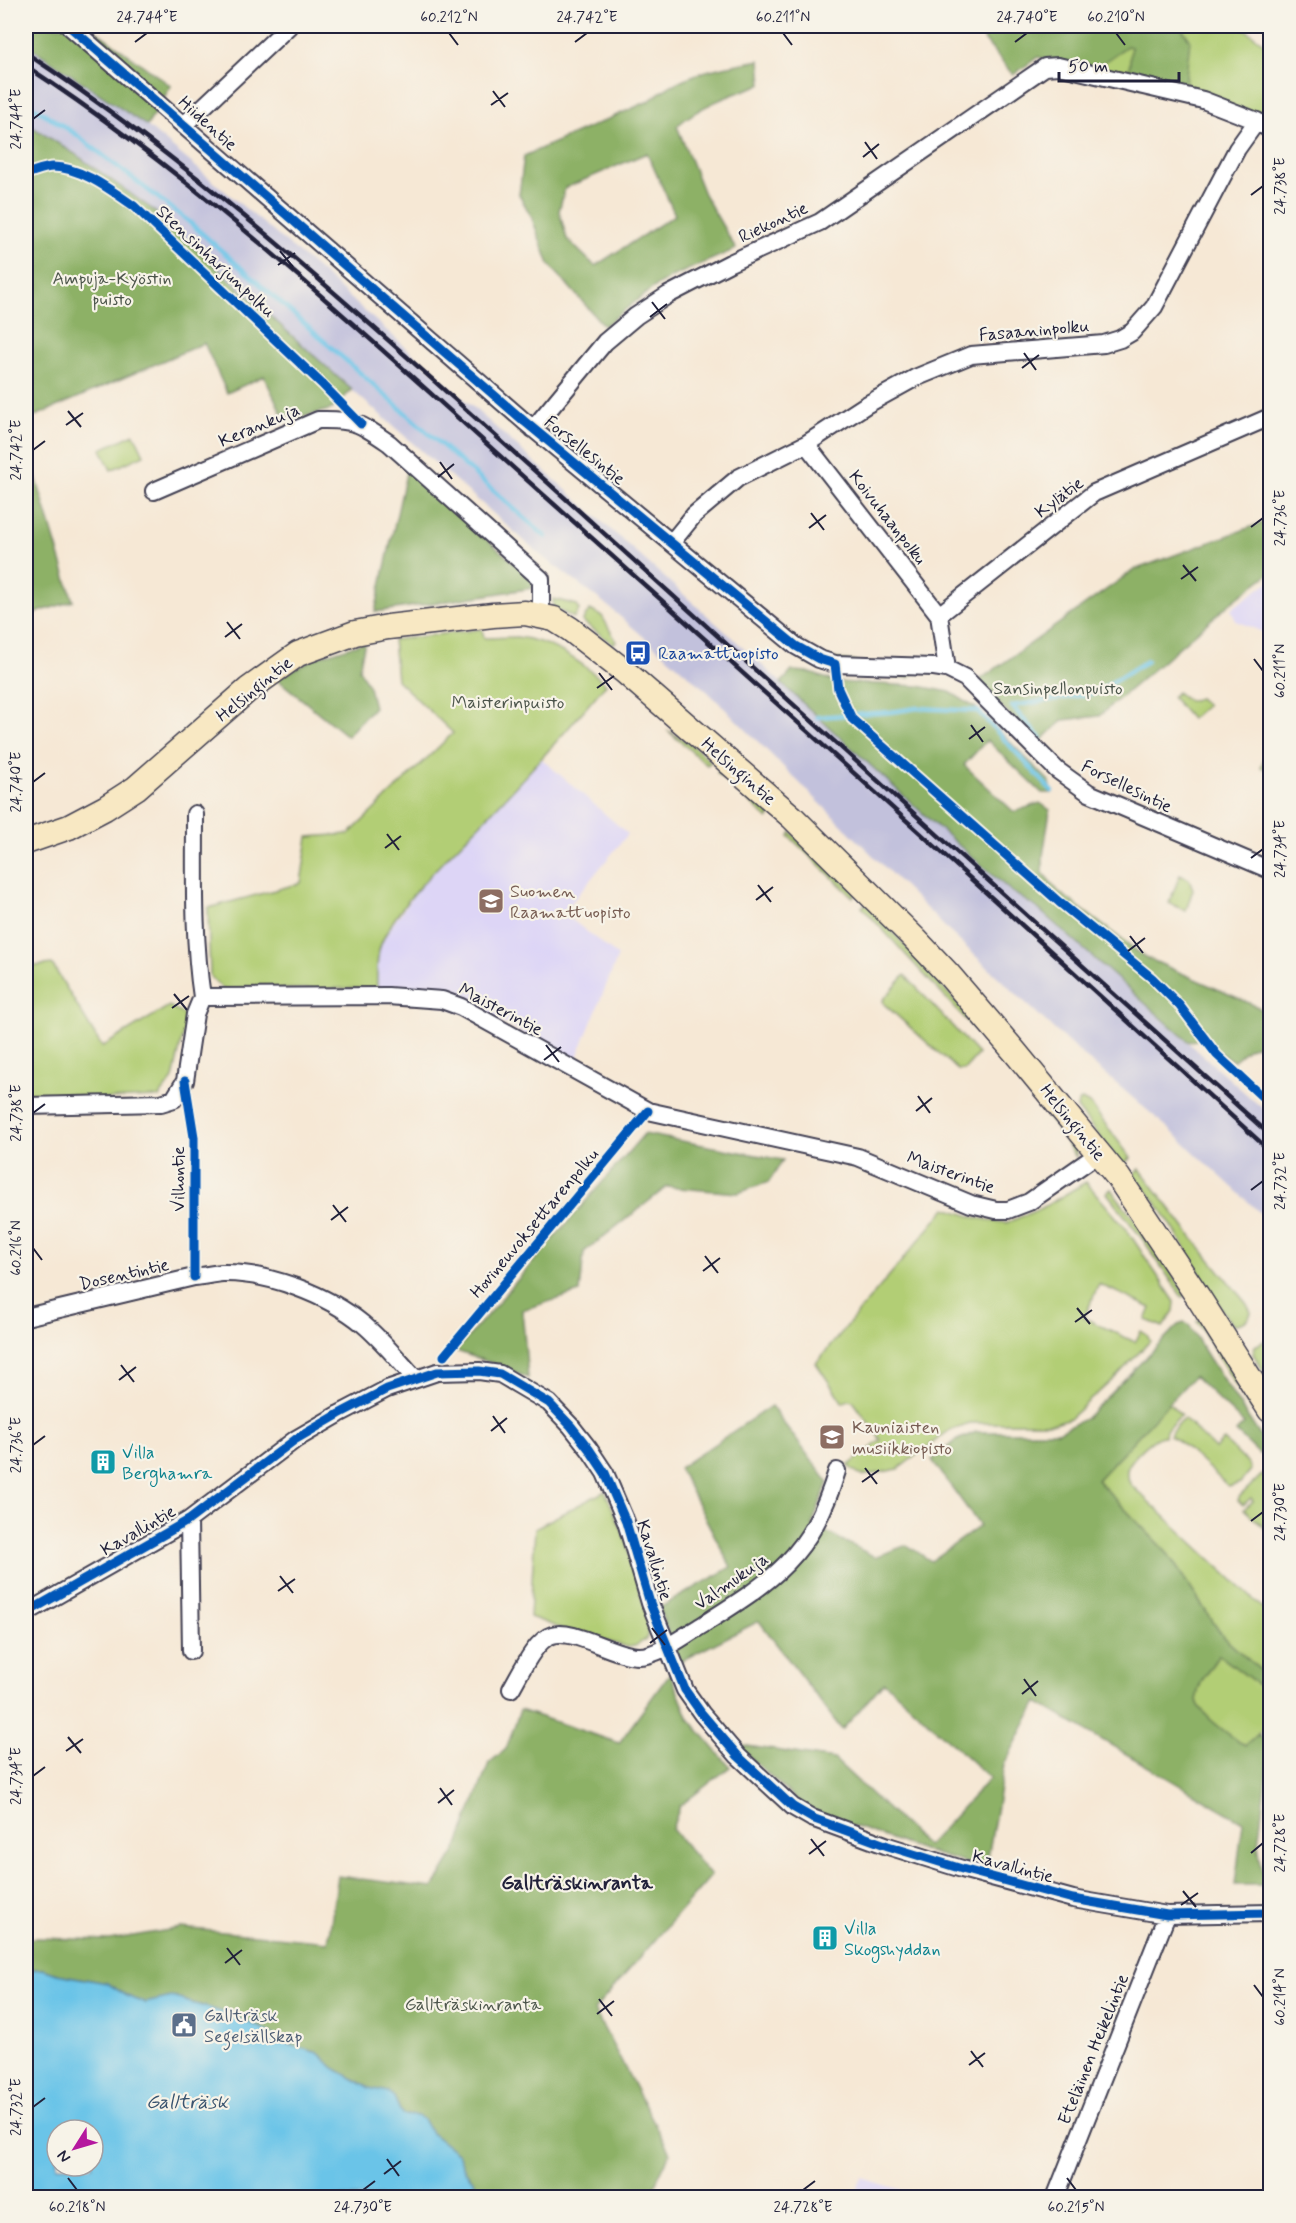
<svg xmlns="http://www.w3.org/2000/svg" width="1296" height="2223" viewBox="0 0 1296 2223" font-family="Mynerve,sans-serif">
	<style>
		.built { fill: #ddd5f6 }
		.industrial { fill: #c2c1dc }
		.green { fill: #b2ce75; stroke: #6a7858; stroke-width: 1.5 }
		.forest { fill: #8db166; stroke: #586a50; stroke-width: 1.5; fill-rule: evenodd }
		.water { fill: #6ac4e8; stroke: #467392; stroke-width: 1.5; fill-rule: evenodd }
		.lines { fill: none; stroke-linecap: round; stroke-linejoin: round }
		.stream { stroke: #6ac4e8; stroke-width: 4.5 }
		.street-casing { stroke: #424052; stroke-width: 20 }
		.secondary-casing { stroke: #424052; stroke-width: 27 }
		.street { stroke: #fff; stroke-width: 16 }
		.secondary { stroke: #f8e8c3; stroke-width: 24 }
		.rail { stroke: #22223b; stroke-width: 4.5 }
		.cycleway-casing { stroke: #f7f3e8; stroke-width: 13 }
		.cycleway { stroke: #0057b8; stroke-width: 9 }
		.ticks { fill: none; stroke: #22223b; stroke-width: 2 }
		.labels { text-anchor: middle; stroke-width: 4.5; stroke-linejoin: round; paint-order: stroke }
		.street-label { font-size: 18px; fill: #22223b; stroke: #f7f3e8 }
		.park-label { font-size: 18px; fill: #4d564c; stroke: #f7f3e8 }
		.transit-label { font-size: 18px; fill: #164399; stroke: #f7f3e8; text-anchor: start }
		.education-label { font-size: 18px; fill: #785e54; stroke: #f7f3e8; text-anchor: start }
		.culture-label { font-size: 18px; fill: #0d838f; stroke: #f7f3e8; text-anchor: start }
		.service-label { font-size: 18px; fill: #4e5e75; stroke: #f7f3e8; text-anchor: start }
		.neighbourhood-label { font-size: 20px; font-weight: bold; fill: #22223b; stroke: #f7f3e8 }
		.water-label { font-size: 20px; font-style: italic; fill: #38536f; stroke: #f7f3e8 }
		.neatline { fill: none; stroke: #22223b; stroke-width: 2 }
		.ticks-label { font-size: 15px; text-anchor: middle; fill: #22223b }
	</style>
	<rect width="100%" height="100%" fill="#f7f3e8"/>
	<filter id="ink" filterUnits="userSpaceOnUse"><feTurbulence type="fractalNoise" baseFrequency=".0167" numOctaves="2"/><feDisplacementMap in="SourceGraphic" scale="12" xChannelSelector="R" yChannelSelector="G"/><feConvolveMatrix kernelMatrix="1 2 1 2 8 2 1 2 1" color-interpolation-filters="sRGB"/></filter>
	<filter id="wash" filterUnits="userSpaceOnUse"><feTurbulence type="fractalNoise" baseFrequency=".008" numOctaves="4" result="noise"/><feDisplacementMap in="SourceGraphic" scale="24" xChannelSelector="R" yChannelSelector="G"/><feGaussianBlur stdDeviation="1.35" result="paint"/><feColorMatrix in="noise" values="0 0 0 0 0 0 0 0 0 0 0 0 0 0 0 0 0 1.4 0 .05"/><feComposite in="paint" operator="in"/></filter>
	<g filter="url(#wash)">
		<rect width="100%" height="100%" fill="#f6e8d5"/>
		<!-- built -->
		<path class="built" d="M1270 581V635L1236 621 1231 609Z
			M542 759 628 834 563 913 618 956 574 1065 509 1025 377 988V963L380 947 390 928 418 889Z
			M862 2178 925 2197H853Z"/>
		<!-- industrial -->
		<path class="industrial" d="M26 44 147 126 313 265 737 642 930 820 1012 892 1036 907 1270 1115V1222L1167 1127 1071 1045 953 935 708 692 603 602 543 557 305 349 152 209 75 154 26 123Z"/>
		<!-- green -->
		<path class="green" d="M1180 26H1241L1270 48V124L1090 72 1127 46 1190 40Z
			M134 434 144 455 111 470 101 449Z
			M553 599 577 605 579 610 574 618 553 607Z
			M590 610 602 616 616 641 613 644 582 621Z
			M482 629 484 638C495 638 506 637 517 637 552 641 581 661 606 684 567 731 526 776 484 820 453 852 394 906 380 947 376 960 377 975 377 988L224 990 210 976 208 908 301 883 308 837 349 834 453 733 397 680 393 640Z
			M794 652 914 671 910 678C871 676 825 680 793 654Z
			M1177 692C1184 700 1190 702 1199 698L1207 705 1191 719 1172 697Z
			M667 730 691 744 711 762 707 765Z
			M1270 743V771L1261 767Z
			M720 769 771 815 768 819 717 773Z
			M791 832 856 893 853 897 789 836Z
			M1180 875 1189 879 1193 889 1186 911 1169 903Z
			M866 903 1000 1050 997 1054 862 907Z
			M52 964 102 1047 169 1006 187 1016 173 1079 159 1097 26 1102V967Z
			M905 975 978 1054 964 1070H958L884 1004 883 1000Z
			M1013 1066 1076 1145V1157L1050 1120 1009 1069Z
			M1082 1100 1091 1105 1131 1158 1122 1165 1077 1108 1078 1103Z
			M1140 1169 1194 1240 1246 1303 1251 1312C1249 1321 1242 1324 1233 1324L1228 1319C1197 1272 1172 1216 1133 1175Z
			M1086 1182 1127 1230 1175 1302 1174 1311 1163 1327 1146 1320 1151 1308 1099 1284 1084 1318 1135 1342 1141 1331 1147 1335 1150 1341 1117 1376 1070 1418 1055 1423H970L950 1430 898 1469 862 1476 848 1466 881 1440 853 1401 848 1400 843 1403 816 1363 946 1208 977 1218 1006 1223 1042 1208Z
			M1111 1189 1148 1237 1186 1295 1182 1297 1144 1241 1107 1193Z
			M1201 1319 1255 1409 1251 1411 1197 1321Z
			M1270 1338V1381L1253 1354 1255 1346Z
			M1168 1402 1181 1415 1166 1430 1165 1436C1154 1435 1128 1461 1127 1471 1126 1476 1128 1480 1131 1485L1270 1615V1679L1223 1637 1168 1554 1097 1480Z
			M1184 1418 1215 1449 1224 1440 1249 1465 1251 1470 1240 1483 1229 1487 1179 1441 1170 1436 1172 1431Z
			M1270 1467V1533L1244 1509 1253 1501 1251 1498 1243 1505 1238 1500 1240 1496Z
			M605 1491 625 1538 649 1625 647 1638 635 1646 628 1647 568 1631 530 1617 535 1528Z
			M1219 1655 1268 1692C1280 1718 1262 1731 1245 1746 1232 1737 1195 1713 1197 1697 1198 1682 1211 1667 1219 1655Z"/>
		<!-- forest -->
		<path class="forest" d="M26 26H89L171 86 147 126 26 44Z
			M973 26H1180L1190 40 1185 85 1129 73 1131 47 1127 46 1090 72 1038 57 1013 75Z
			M760 60 762 84C734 94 700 105 677 126L704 194 736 249 671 277 653 288 604 326 549 264 531 216 519 195 524 156 649 101C681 73 719 67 760 60ZM647 153 675 215 595 266 567 239 559 211 565 188Z
			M26 123 75 154 152 209 352 390 332 409 299 418 282 414 264 376 227 393 204 343 26 420Z
			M26 444 73 601 26 616Z
			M407 469 532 579 533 588 375 612Z
			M1270 520V573L1227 606 1099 716 1063 720 1039 743 978 684 981 679 1134 570Z
			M365 642 359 669 369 687 374 707 347 736 277 679 317 657Z
			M792 671 808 672 836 682 918 686 950 692 976 708 1050 782 1052 793H1042L987 740 964 765 1014 812 1040 803 1050 810 1043 856V873L1058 891 1145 957 1258 1007 1270 1017V1044L1268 1042 1249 1048 1233 1061 1199 1039 1189 1042 1036 907 1012 892 930 820 781 683Z
			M644 1134 783 1160 769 1182 738 1193 667 1187 584 1252 580 1292 522 1310 528 1378 503 1367 456 1351Z
			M1184 1323 1189 1325 1209 1358 1265 1443 1267 1448 1265 1452 1259 1454 1236 1432 1244 1424 1194 1376 1097 1480 1168 1554 1223 1637 1270 1679V1697L1268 1692 1219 1655C1211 1667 1198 1682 1197 1697 1195 1713 1232 1736 1245 1746L1259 1734 1269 1749 1258 1845 1262 1869 1270 1877V1885H1235L1243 1822 1037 1702 1004 1765 986 1869 925 1851 808 1810 735 1744 834 1759 927 1846 990 1778 884 1682 842 1730 759 1621 679 1662 659 1608 731 1567 679 1468 771 1406 828 1482 812 1525 875 1557 907 1545 931 1561 980 1526 932 1460 955 1441 976 1432H1058L1085 1419 1178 1325Z
			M670 1673 689 1719 730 1767 680 1806 672 1829 711 1876 594 2010 670 2153 649 2197H484L480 2189 465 2171 458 2154 431 2133 423 2119 417 2116 402 2115 394 2097 388 2093 369 2088 334 2068 318 2053 287 2044 260 2027 222 2012 173 1997 145 2003 127 1996 107 1983 57 1974 43 1969 26 1970V1939L36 1938 109 1940 181 1928 328 1942 338 1876 433 1888 456 1850 489 1763 506 1749 520 1710 619 1743Z"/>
		<!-- water -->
		<path class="water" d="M43 1969 57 1974 107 1983 127 1996 145 2003 172 1997 222 2012 260 2027 287 2044 318 2053 334 2068 369 2088 388 2092 394 2097 402 2115 417 2116 423 2119 431 2133 458 2154 465 2171 480 2189 484 2197H26V1970ZM57 2130H93V2166H57Z"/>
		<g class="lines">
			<!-- stream -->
			<path class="stream" d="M26 102 74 133 188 221 546 537
				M1012 706 1095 693 1147 661
				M1012 706 1040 738
				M817 717 891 712 917 708 978 711 1052 791"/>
		</g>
	</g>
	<g filter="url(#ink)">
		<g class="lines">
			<defs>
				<path id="street" d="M69 26 524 421 796 646 819 659 835 664 934 667 947 669 965 678 1057 770 1089 793 1270 870
					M185 124 289 26
					M533 429 605 342 636 316 668 295 730 263 820 222 1045 67 1058 66 1203 100 1257 121 1270 130
					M806 444 939 615
					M154 491 318 420C355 419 360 423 389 443L541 579V616
					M672 542 694 515 738 478 806 444 866 405 915 378 971 355 1104 344 1120 339 1132 332 1154 307 1237 149 1257 121
					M947 669 939 615 1094 493 1270 417
					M195 814C195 874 193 937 202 997
					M26 1106 161 1103 174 1099 185 1081 195 1014 202 997 388 996 442 1000 461 1007 648 1111 858 1157 971 1204 996 1210H1008L1029 1202 1098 1154
					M26 1317 194 1277C203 1276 213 1274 222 1273 268 1272 328 1295 363 1324 382 1340 398 1360 415 1378
					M189 1520 191 1651
					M26 1613 189 1520 296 1439 339 1414 387 1389 437 1372 479 1371 500 1374 549 1403 571 1426 589 1449 605 1473 626 1522 650 1603 685 1690 702 1714 738 1756 793 1807 812 1818 888 1846 962 1869 1073 1899 1167 1915 1270 1913
					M511 1689C520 1674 535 1640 552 1635 574 1628 613 1656 639 1656 657 1656 681 1638 696 1629 770 1582 810 1560 837 1471
					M1055 2198 1167 1915"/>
				<path id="secondary" d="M26 842 69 827 105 808 136 788 249 689 298 654 355 633 388 627 493 615 525 613 554 619 570 629 624 671 792 817 914 938 949 975 1015 1052 1118 1177 1200 1300 1270 1410"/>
			</defs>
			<!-- street casing -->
			<use href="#street" class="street-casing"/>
			<!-- secondary casing -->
			<use href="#secondary" class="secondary-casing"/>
			<!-- street -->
			<use href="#street" class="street"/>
			<!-- secondary -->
			<use href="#secondary" class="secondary"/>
			<!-- rail -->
			<path class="rail" d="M26 53C217 179 385 338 556 490 795 704 1033 919 1270 1135
				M26 66C211 187 372 342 537 489 783 708 1027 929 1270 1151"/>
			<defs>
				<path id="cycleway" d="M69 26 524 421 796 646 819 659 835 664 838 689 852 719 1059 902 1152 978 1179 1005 1217 1055 1270 1104
					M26 174C34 172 44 167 53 167 81 167 112 191 134 206L323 385 361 424
					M185 1081 194 1137V1277
					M444 1356 648 1111
					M26 1613 189 1520 296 1439 339 1414 387 1389 437 1372 479 1371 500 1374 549 1403 571 1426 589 1449 605 1473 626 1522 650 1603 685 1690 702 1714 738 1756 793 1807 812 1818 888 1846 962 1869 1073 1899 1167 1915 1270 1913"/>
			</defs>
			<!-- cycleway casing -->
			<use href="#cycleway" class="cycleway-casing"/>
			<!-- cycleway -->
			<use href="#cycleway" class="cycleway"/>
		</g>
	</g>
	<!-- ticks -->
	<path class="ticks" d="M449 33 458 45M783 33 792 45M1116 33 1125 45M135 42 147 33M575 42 587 33M1015 42 1027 33M493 91 505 107M491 105 508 93M33 119 45 110M865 142 877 159M863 157 879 144M1251 195 1263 186M280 251 293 267M278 265 295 253M652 302 665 319M650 317 667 304M1024 353 1036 370M1022 368 1039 355M68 411 81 427M66 425 83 413M33 450 45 441M440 462 452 479M438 477 454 464M811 513 824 530M1251 527 1263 518M809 528 826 515M1183 565 1196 581M1181 579 1198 567M227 622 240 639M225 637 242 624M1254 659 1263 671M599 673 612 690M597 688 614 676M971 725 983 742M969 739 985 727M33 782 45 773M387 834 399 850M385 848 401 836M1251 858 1263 849M758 885 771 902M756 900 773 887M1130 936 1143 953M1128 951 1145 938M174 994 187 1010M172 1008 189 996M546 1045 559 1062M544 1060 561 1047M918 1096 930 1113M916 1111 932 1098M33 1113 45 1104M1251 1190 1263 1181M333 1205 346 1222M331 1220 348 1207M33 1248 42 1260M705 1256 718 1273M703 1271 720 1258M1077 1308 1090 1324M1075 1322 1092 1310M121 1365 134 1382M119 1380 136 1367M493 1416 505 1433M491 1431 507 1418M33 1445 45 1436M865 1468 877 1484M862 1482 879 1470M1251 1521 1263 1512M280 1576 293 1593M278 1591 295 1579M652 1628 665 1645M650 1643 667 1630M1024 1679 1036 1696M1022 1694 1038 1681M68 1737 81 1753M66 1751 83 1739M33 1776 45 1767M440 1788 452 1805M438 1803 454 1790M811 1839 824 1856M1251 1853 1263 1843M809 1854 826 1841M1183 1891 1196 1907M1181 1905 1198 1893M227 1948 240 1965M225 1963 242 1950M1254 1985 1263 1997M599 1999 612 2016M597 2014 614 2001M971 2051 983 2067M969 2065 985 2053M33 2107 45 2098M387 2159 399 2176M384 2174 401 2161M68 2178 77 2190M1067 2178 1076 2190M363 2190 375 2181M803 2190 815 2181"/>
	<!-- icons -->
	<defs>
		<symbol id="bus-square" viewBox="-11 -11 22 22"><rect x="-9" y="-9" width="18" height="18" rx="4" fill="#1a4fb4" stroke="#f7f3e8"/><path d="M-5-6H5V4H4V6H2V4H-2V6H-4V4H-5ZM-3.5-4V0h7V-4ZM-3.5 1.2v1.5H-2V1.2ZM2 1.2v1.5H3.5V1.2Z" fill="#fff"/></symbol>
		<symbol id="school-square" viewBox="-11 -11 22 22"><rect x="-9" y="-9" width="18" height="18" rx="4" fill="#8d6e63" stroke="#f7f3e8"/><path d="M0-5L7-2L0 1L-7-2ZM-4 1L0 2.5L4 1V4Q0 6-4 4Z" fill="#fff"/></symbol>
		<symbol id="university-square" viewBox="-11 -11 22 22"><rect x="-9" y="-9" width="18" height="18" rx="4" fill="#8d6e63" stroke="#f7f3e8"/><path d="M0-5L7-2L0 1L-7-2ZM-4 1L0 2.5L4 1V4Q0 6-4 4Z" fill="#fff"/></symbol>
		<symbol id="building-square" viewBox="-11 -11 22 22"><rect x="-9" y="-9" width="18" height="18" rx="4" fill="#0f9aa8" stroke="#f7f3e8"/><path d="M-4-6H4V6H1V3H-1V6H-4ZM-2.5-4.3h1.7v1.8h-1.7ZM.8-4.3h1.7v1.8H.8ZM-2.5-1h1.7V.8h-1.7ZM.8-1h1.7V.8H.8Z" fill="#fff"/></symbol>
		<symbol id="civic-square" viewBox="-11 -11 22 22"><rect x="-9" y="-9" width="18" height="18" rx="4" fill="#5c6f8a" stroke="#f7f3e8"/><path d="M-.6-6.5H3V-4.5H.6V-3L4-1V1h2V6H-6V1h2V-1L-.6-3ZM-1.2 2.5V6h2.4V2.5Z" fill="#fff"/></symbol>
	</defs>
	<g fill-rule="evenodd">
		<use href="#bus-square" x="623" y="638" width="30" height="30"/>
		<use href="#school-square" x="476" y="886" width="30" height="30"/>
		<use href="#university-square" x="817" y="1422" width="30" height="30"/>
		<use href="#building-square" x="88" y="1447" width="30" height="30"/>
		<use href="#building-square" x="810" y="1923" width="30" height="30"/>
		<use href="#civic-square" x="169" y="2010" width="30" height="30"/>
	</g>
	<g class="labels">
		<!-- street labels -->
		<g class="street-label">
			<text transform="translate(208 123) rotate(42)" y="6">Hiidentie</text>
			<text transform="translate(773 222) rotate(-25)" y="6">Riekontie</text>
			<text transform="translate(216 261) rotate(43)" y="6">Stensinharjunpolku</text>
			<text transform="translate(1034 330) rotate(-5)" y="6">Fasaaninpolku</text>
			<text transform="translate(259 425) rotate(-23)" y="6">Kerankuja</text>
			<text transform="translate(585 450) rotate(39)" y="6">Forsellesintie</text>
			<text transform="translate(1059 497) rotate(-37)" y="6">Kylätie</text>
			<text transform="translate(888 517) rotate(52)" y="6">Koivuhaanpolku</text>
			<text transform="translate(254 689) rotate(-39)" y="6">Helsingintie</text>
			<text transform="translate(739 771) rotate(41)" y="6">Helsingintie</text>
			<text transform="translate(1127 786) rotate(26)" y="6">Forsellesintie</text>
			<text transform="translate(501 1009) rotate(28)" y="6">Maisterintie</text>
			<text transform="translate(1073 1122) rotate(51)" y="6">Helsingintie</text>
			<text transform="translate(951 1172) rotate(20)" y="6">Maisterintie</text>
			<text transform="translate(178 1179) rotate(-90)" y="6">Vilhontie</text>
			<text transform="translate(534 1223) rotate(-50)" y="6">Hovineuvoksettarenpolku</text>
			<text transform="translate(124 1274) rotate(-13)" y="6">Dosentintie</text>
			<text transform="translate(138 1530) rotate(-30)" y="6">Kavallintie</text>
			<text transform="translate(655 1560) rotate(73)" y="6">Kavallintie</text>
			<text transform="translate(731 1581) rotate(-35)" y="6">Valmukuja</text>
			<text transform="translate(1013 1866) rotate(15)" y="6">Kavallintie</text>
			<text transform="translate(1093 2049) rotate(-68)" y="6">Eteläinen Heikelintie</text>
		</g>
		<!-- park labels -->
		<g class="park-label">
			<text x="112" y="284">Ampuja-Kyöstin<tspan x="112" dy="21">puisto</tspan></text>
			<text x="1058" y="694">Sansinpellonpuisto</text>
			<text x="508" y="708">Maisterinpuisto</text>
			<text x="473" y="2010">Gallträskinranta</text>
		</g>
		<!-- transit labels -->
		<g class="transit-label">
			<text x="658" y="659">Raamattuopisto</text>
		</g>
		<!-- education labels -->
		<g class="education-label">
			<text x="510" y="897">Suomen<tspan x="510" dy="21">Raamattuopisto</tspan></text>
			<text x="852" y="1433">Kauniaisten<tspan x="852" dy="21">musiikkiopisto</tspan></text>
		</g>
		<!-- culture labels -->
		<g class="culture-label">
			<text x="122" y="1458">Villa<tspan x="122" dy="21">Berghamra</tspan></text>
			<text x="844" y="1934">Villa<tspan x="844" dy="21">Skogshyddan</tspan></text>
		</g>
		<!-- service labels -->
		<g class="service-label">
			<text x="204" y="2021">Gallträsk<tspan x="204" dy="21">Segelsällskap</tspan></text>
		</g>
		<!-- neighbourhood labels -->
		<g class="neighbourhood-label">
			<text x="577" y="1889">Gallträskinranta</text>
		</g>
		<!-- water labels -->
		<g class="water-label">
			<text x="187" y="2108">Gallträsk</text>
		</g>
	</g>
	<!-- margin -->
	<rect width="1296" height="2223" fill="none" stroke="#f7f3e8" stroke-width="66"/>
	<!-- north arrow -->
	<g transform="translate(75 2148) rotate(233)"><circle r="28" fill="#f7f3e8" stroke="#a29fa3" stroke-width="1.5"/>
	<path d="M0-4.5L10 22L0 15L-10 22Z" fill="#b5179e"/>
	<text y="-9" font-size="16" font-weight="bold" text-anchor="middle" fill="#22223b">N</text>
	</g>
	<!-- scale -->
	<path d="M1059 72v9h120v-9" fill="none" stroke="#22223b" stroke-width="3"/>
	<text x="1068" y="72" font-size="18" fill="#22223b" stroke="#f7f3e8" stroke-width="4.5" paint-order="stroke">50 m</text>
	<rect x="33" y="33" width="1230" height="2157" class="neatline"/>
	<g class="ticks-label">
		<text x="147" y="22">24.744°E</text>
		<text x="449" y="22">60.212°N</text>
		<text x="587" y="22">24.742°E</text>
		<text x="783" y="22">60.211°N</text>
		<text x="1027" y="22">24.740°E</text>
		<text x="1116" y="22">60.210°N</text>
		<text transform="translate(16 119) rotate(-90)" y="5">24.744°E</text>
		<text transform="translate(1280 186) rotate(-90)" y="5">24.738°E</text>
		<text transform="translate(16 450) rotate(-90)" y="5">24.742°E</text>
		<text transform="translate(1280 518) rotate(-90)" y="5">24.736°E</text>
		<text transform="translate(1280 671) rotate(-90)" y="5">60.211°N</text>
		<text transform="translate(16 782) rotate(-90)" y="5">24.740°E</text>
		<text transform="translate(1280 849) rotate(-90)" y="5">24.734°E</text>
		<text transform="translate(16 1113) rotate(-90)" y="5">24.738°E</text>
		<text transform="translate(1280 1181) rotate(-90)" y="5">24.732°E</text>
		<text transform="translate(16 1248) rotate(-90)" y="5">60.216°N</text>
		<text transform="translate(16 1445) rotate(-90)" y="5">24.736°E</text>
		<text transform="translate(1280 1512) rotate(-90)" y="5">24.730°E</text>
		<text transform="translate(16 1776) rotate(-90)" y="5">24.734°E</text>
		<text transform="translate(1280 1843) rotate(-90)" y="5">24.728°E</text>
		<text transform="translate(1280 1997) rotate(-90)" y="5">60.214°N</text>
		<text transform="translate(16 2107) rotate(-90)" y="5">24.732°E</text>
		<text x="77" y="2212">60.218°N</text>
		<text x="363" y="2212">24.730°E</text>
		<text x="803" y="2212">24.728°E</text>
		<text x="1076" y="2212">60.215°N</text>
	</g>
</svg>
